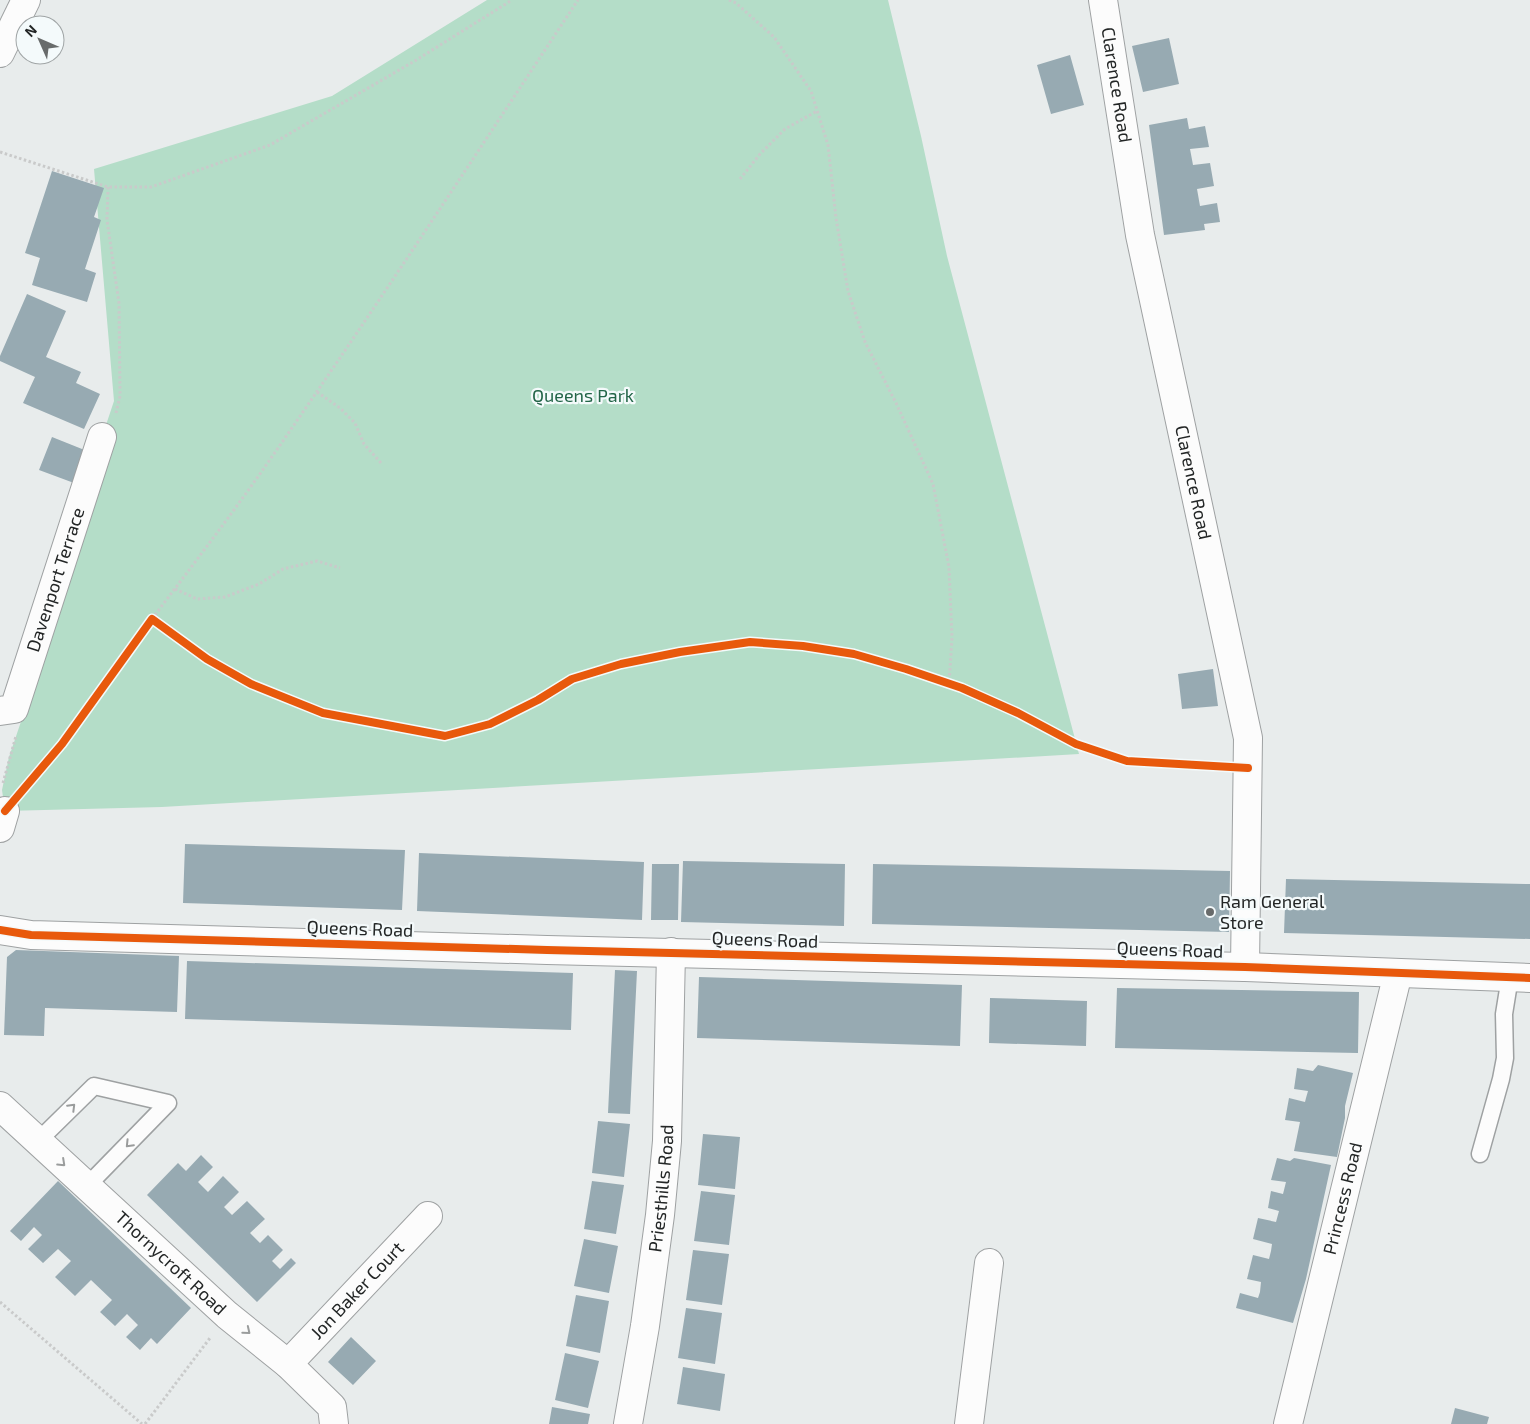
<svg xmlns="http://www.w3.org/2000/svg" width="1530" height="1424" viewBox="0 0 1530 1424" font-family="'Exo 2',sans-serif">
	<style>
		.green { fill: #b4ddc8 }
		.building { fill: #97aab2 }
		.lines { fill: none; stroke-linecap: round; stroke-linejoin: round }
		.service-casing { stroke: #9ea1a2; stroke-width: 19 }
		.minor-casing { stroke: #9ea1a2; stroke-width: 30 }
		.path { stroke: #c9caca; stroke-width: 3; stroke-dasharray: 2.5 2.5; stroke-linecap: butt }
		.service { stroke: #fcfcfc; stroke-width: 16 }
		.minor { stroke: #fcfcfc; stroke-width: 28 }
		.cycleway-casing { stroke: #f4fafb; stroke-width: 11 }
		.cycleway { stroke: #e8590c; stroke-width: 8 }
		.oneway { stroke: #9a9c9c }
		.poi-dot { fill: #686b6b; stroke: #f4fafb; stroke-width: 2 }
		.labels { text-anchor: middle; stroke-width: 4.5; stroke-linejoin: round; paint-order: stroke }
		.street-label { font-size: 18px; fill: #232626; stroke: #f4fafb }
		.park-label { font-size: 18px; fill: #236548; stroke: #f4fafb }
		.poi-label { font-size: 18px; fill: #232626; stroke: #f4fafb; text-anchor: start }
	</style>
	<rect width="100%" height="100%" fill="#e8ecec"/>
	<!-- green -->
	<path class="green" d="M487 0H888L921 136 947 256 1079 754 162 807 5 811 2 790 9 757 28 701 102 437 114 401 94 169 332 96Z"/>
	<!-- building -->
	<path class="building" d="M1169 38 1179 84 1143 92 1132 46Z
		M1070 55 1084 105 1051 114 1037 65Z
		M1187 118 1189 129 1205 126 1209 147 1190 149 1193 165 1210 163 1214 186 1197 189 1200 206 1217 203 1220 222 1204 224 1205 230 1164 235 1149 125Z
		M52 171 104 188 94 217 101 220 85 269 96 273 87 302 32 285 40 258 25 253Z
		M27 294 66 311 46 357 81 372 76 383 100 394 84 429 23 403 35 377 0 361V356Z
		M52 437 87 451 74 483 39 470Z
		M1213 669 1218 706 1182 709 1178 674Z
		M185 844 405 850 402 910 183 903Z
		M419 853 644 862 642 920 417 911Z
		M683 861 845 864 844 926 681 922Z
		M652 864H679L678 920H651Z
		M873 864 1230 871 1229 932 872 924Z
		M1286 879 1530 884V939L1284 933Z
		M16 950 179 956 177 1012 45 1008 44 1036 4 1035 7 957Z
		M187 961 573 973 571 1030 185 1019Z
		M615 970 637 971 630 1114 608 1113Z
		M699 977 962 985 960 1046 697 1038Z
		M1117 988 1359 992 1358 1053 1115 1048Z
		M990 998 1087 1001 1086 1046 989 1043Z
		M1318 1065 1353 1073 1345 1106V1118L1337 1157 1294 1151 1300 1122 1285 1120 1289 1098 1305 1102 1306 1098 1308 1091 1294 1089 1297 1068 1313 1071Z
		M598 1121 630 1124 624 1177 592 1173Z
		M703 1134 740 1137 735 1189 698 1185Z
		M201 1155 213 1167 198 1182 208 1192 223 1176 239 1192 224 1207 232 1215 247 1201 265 1219 250 1233 260 1243 268 1235 283 1250 272 1261 280 1269 291 1258 296 1263 257 1302 147 1195 178 1163 186 1171Z
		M1277 1158 1290 1161 1294 1158 1331 1165 1306 1279 1293 1323 1236 1308 1240 1293 1258 1298 1260 1292 1261 1282 1247 1279 1253 1255 1269 1259 1271 1251 1272 1244 1253 1239 1258 1218 1276 1222 1279 1211 1268 1208 1271 1191 1283 1194 1286 1182 1271 1180Z
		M58 1181 191 1308 157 1344 151 1338 140 1350 126 1337 138 1325 127 1314 115 1326 100 1312 112 1300 91 1280 75 1296 55 1277 71 1261 58 1249 43 1263 28 1249 42 1235 34 1227 21 1241 10 1231Z
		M592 1181 624 1185 616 1234 584 1229Z
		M701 1191 735 1195 729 1245 694 1241Z
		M584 1239 618 1246 609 1293 574 1286Z
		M693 1250 729 1254 722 1305 686 1300Z
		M576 1295 609 1301 600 1353 566 1346Z
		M686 1308 722 1313 715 1364 678 1358Z
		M351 1337 376 1361 353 1385 328 1362Z
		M565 1353 599 1361 588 1408 555 1400Z
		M683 1367 725 1374 720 1411 677 1404Z
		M552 1407 590 1414 588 1424H549Z
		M1455 1408 1489 1417 1487 1424H1451Z"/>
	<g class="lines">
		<defs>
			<path id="service" d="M38 1141 94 1086 168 1103 87 1186
				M1480 1154 1501 1079 1505 1058 1504 1014 1510 977"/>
			<g id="minor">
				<path id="s1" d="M1103 0 1140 235 1248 738 1245 967"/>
				<path d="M0 53 26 0"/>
				<path id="s2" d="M0 711 14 709 102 437"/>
				<path d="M0 828 5 811"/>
				<path d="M0 930 31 935 547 950 1245 967 1530 978"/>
				<path id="s3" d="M0 1106 227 1315 288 1364 332 1407 334 1424"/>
				<path id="s4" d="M288 1364 428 1216"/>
				<path id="s5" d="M628 1424 645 1326 660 1215 667 1141 671 952"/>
				<path d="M969 1424 989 1263"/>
				<path id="s6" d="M1288 1424 1398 973"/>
			</g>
		</defs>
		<!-- service casing -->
		<use href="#service" class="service-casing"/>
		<!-- minor casing -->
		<use href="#minor" class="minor-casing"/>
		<!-- path -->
		<path class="path" d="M729 0 736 3 774 37 811 91 828 145 836 218 848 291 865 342 897 405 933 484 949 567 952 638 949 684
			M0 152 108 187H151L270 145 413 62 512 0
			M740 179 760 154 785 129 817 111
			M108 187 107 220 119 303 120 396 116 413
			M317 392 340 408 355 423 364 444 382 464
			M175 589 197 599 225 597 259 584 283 569 317 561 340 568
			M152 619C192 566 232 514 269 461 375 309 476 154 578 0
			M3 783 16 736
			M0 1302 142 1424
			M145 1424 210 1338"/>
		<!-- service -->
		<use href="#service" class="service"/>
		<!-- minor -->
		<use href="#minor" class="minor"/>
		<defs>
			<path id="cycleway" d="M5 811 62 744 152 619 207 659 251 684 323 713 445 736 490 724 538 700 572 679 621 664 680 652 750 642 803 646 854 654 906 669 962 688 1018 713 1076 744 1127 761 1248 768
				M0 930 31 935 547 950 1245 967 1530 978"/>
		</defs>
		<!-- cycleway casing -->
		<use href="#cycleway" class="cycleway-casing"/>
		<!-- cycleway -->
		<use href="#cycleway" class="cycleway"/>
	</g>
	<!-- one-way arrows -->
	<defs><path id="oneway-chevron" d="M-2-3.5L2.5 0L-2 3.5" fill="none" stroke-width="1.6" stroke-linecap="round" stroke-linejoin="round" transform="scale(1.25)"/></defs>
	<g class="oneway">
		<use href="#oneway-chevron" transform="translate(72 1107) rotate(-45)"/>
		<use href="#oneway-chevron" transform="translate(129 1144) rotate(134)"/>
		<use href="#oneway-chevron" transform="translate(62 1163) rotate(43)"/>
		<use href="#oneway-chevron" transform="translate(247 1331) rotate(39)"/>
	</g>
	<!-- markers -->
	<circle class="poi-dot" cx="1210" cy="912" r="5"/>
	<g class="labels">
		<!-- street labels -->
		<g class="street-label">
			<text dy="6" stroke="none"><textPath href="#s1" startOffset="86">Clarence Road</textPath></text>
			<text dy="6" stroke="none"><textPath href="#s1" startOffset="491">Clarence Road</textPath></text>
			<text dy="6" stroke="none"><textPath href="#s2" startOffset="150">Davenport Terrace</textPath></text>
			<text transform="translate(360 929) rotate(2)" y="6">Queens Road</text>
			<text transform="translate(765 940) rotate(2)" y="6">Queens Road</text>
			<text transform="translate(1170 950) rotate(2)" y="6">Queens Road</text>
			<text dy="6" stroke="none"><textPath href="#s5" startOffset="238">Priesthills Road</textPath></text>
			<text dy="6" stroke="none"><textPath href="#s6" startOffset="232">Princess Road</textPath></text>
			<text dy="6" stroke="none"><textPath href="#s3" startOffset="232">Thornycroft Road</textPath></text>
			<text dy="6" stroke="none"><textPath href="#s4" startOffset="101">Jon Baker Court</textPath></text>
		</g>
		<!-- park labels -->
		<g class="park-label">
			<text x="583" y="402">Queens Park</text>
		</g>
		<!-- poi labels -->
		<g class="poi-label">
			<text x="1220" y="908">Ram General<tspan x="1220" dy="21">Store</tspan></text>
		</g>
	</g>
	<!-- north arrow -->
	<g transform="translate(40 40) rotate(315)"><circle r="24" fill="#f4fafb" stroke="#a0a5a6"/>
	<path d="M0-4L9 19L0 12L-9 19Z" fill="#686b6b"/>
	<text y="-8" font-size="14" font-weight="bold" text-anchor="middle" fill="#232626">N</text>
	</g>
</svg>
